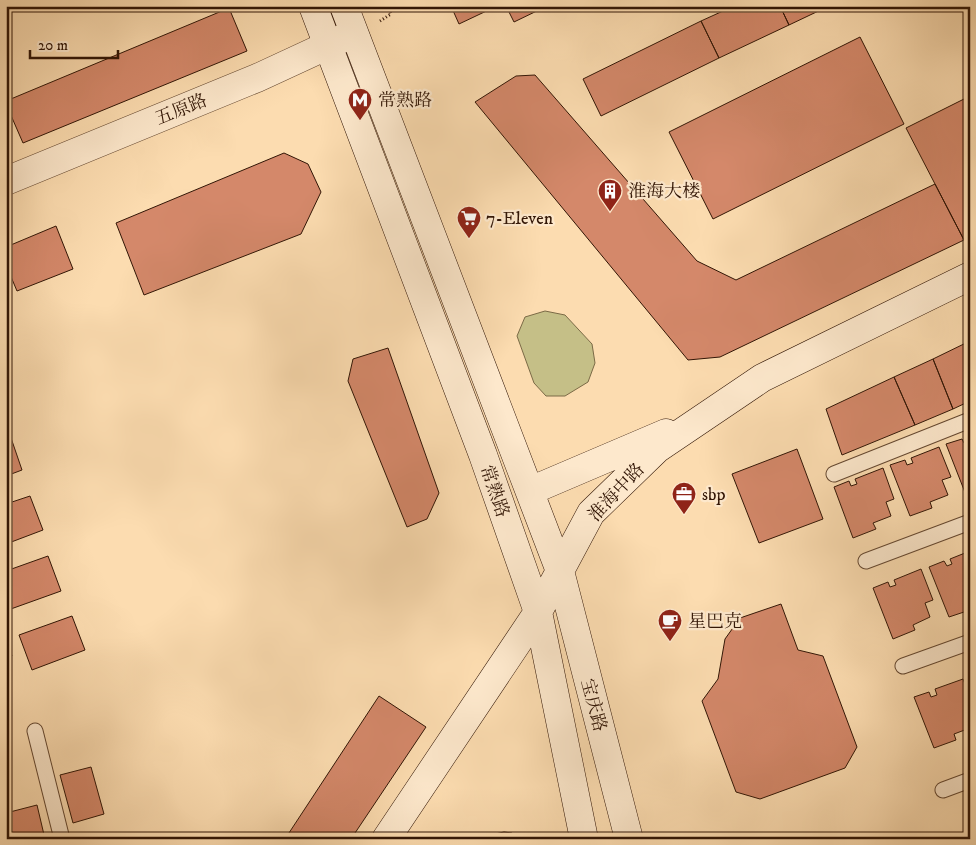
<svg xmlns="http://www.w3.org/2000/svg" width="976" height="845" viewBox="0 0 976 845" font-family="'IM FELL DW Pica','Noto Serif SC',serif">
	<style>
		.green { fill: #c5bf87; stroke: #7b6a46 }
		.building { fill: #d4886a; stroke: #311505 }
		.lines { fill: none; stroke-linecap: round; stroke-linejoin: round }
		.service-casing { stroke: #644730; stroke-width: 17 }
		.minor-casing { stroke: #644730; stroke-width: 29 }
		.secondary-casing { stroke: #311505; stroke-width: 29 }
		.path { stroke: #311505; stroke-width: 3; stroke-dasharray: 1 2.5; stroke-linecap: butt }
		.service { stroke: #fde8cc; stroke-width: 15 }
		.minor { stroke: #fde8cc; stroke-width: 28 }
		.secondary { stroke: #fde8cc; stroke-width: 28 }
		.labels { text-anchor: middle; stroke-width: 4.5; stroke-linejoin: round; paint-order: stroke }
		.poi-label { font-size: 18px; fill: #311505; stroke: #fde8cc; text-anchor: start }
		.street-label { font-size: 18px; fill: #311505; stroke: #fde8cc }
	</style>
	<rect width="100%" height="100%" fill="#fcdcb0"/>
	<filter id="stains"><feTurbulence type="fractalNoise" baseFrequency=".004" numOctaves="4"/><feColorMatrix values="0 0 0 0 .2 0 0 0 0 .09 0 0 0 0 .02 0 0 0 .5 -.17"/></filter>
	<radialGradient id="worn" r=".72"><stop offset=".6" stop-color="#630" stop-opacity="0"/><stop offset="1" stop-color="#630" stop-opacity=".3"/></radialGradient>
	<!-- green -->
	<path class="green" d="M545 311 565 315 592 344 595 363 588 382 565 396H546L534 383 517 336 525 317Z"/>
	<!-- building -->
	<path class="building" d="M451 6H497L459 24Z
		M506 6H541L543 8 514 22Z
		M734 6H780L789 25 719 58 701 21Z
		M780 6H829L789 25Z
		M229 8 247 51 23 143 6 104V101Z
		M701 21 719 58 601 116 583 79Z
		M860 37 904 124 713 219 669 132Z
		M535 75 697 261 736 280 935 184 964 240 720 357 688 360 475 102 516 76Z
		M970 96V237L964 240 906 128Z
		M284 153 308 164 321 192 301 234 144 295 116 223Z
		M56 226 73 269 17 291 6 265V247Z
		M970 341V401L953 409 933 359Z
		M388 348 439 493 427 519 407 527 348 381 353 359Z
		M933 359 953 409 915 425 894 377Z
		M894 377 915 425 842 455 826 409Z
		M10 435 22 470 6 476V436Z
		M970 435V494L966 495 946 444 962 439 964 443 969 442 967 436Z
		M939 447 951 477 942 480 948 495 930 502 932 508 910 516 890 465 905 460 907 465 913 463 911 458Z
		M797 449 823 519 759 543 732 474Z
		M883 468 894 499 886 502 891 516 873 523 876 529 853 538 834 487 849 481 851 486 857 484 855 479Z
		M30 496 43 530 6 544V504Z
		M970 551V610L949 617 929 567 944 561 947 566 952 564 950 559Z
		M48 556 61 591 8 610 6 606V571Z
		M921 569 933 600 925 603 930 617 913 625 915 630 893 639 873 588 888 582 890 587 896 585 894 580Z
		M781 604 798 650 823 656 857 747 845 768 760 799 736 792 702 701 718 679 725 639 740 618Z
		M72 616 85 650 32 670 19 635Z
		M6 637 12 656 6 658Z
		M963 679 970 697V711L966 713 970 722V728L954 734 956 740 934 748 914 697 929 692 931 697 937 695 935 689Z
		M379 696 426 727 351 839H285Z
		M91 767 104 814 73 823 60 775Z
		M37 805 45 839H6V813Z
		M504 832 512 833 517 839H488L495 834Z"/>
	<g class="lines">
		<defs>
			<path id="service" d="M834 474 970 420
				M866 561 970 522
				M903 666 970 642
				M35 731 62 839
				M943 790 970 780"/>
			<path id="minor" d="M6 181 257 78 350 35"/>
			<path id="secondary" d="M313 6 483 455 538 612 584 839
				M344 6 560 571 629 839
				M530 491 666 433
				M386 839 538 612 591 513 657 449 762 378 970 276"/>
		</defs>
		<!-- service casing -->
		<use href="#service" class="service-casing"/>
		<!-- minor casing -->
		<use href="#minor" class="minor-casing"/>
		<!-- secondary casing -->
		<use href="#secondary" class="secondary-casing"/>
		<!-- path -->
		<path class="path" d="M380 21 391 14 388 6"/>
		<!-- service -->
		<use href="#service" class="service"/>
		<!-- minor -->
		<use href="#minor" class="minor"/>
		<!-- secondary -->
		<use href="#secondary" class="secondary"/>
	</g>
	<!-- icons -->
	<defs>
		<symbol id="metro-pin" viewBox="-11 -11 22 30"><path d="M0 17L-7.5 6A9.5 9.5 0 1 1 7.5 6Z" fill="#8f2418" stroke="#fde8cc"/><path d="M-5.5 5V-5H-3L0 0L3-5H5.5V5H3V-.5L0 4L-3-.5V5Z" fill="#fff"/></symbol>
		<symbol id="building-pin" viewBox="-11 -11 22 30"><path d="M0 17L-7.5 6A9.5 9.5 0 1 1 7.5 6Z" fill="#8f2418" stroke="#fde8cc"/><path d="M-4-6H4V6H1V3H-1V6H-4ZM-2.5-4.3h1.7v1.8h-1.7ZM.8-4.3h1.7v1.8H.8ZM-2.5-1h1.7V.8h-1.7ZM.8-1h1.7V.8H.8Z" fill="#fff"/></symbol>
		<symbol id="supermarket-pin" viewBox="-11 -11 22 30"><path d="M0 17L-7.5 6A9.5 9.5 0 1 1 7.5 6Z" fill="#8f2418" stroke="#fde8cc"/><path d="M-6-5.5h2.5l.6 2H6L4.5 2H-2.5L-4.4-4H-6ZM-1.5 3.2a1.3 1.3 0 1 0 .1 0ZM3 3.2a1.3 1.3 0 1 0 .1 0Z" fill="#fff"/></symbol>
		<symbol id="office-pin" viewBox="-11 -11 22 30"><path d="M0 17L-7.5 6A9.5 9.5 0 1 1 7.5 6Z" fill="#8f2418" stroke="#fde8cc"/><path d="M-6-3h4V-5.5h4V-3h4V5H-6ZM-1-4.5V-3h2v-1.5ZM-6 0V1H6V0Z" fill="#fff"/></symbol>
		<symbol id="cafe-pin" viewBox="-11 -11 22 30"><path d="M0 17L-7.5 6A9.5 9.5 0 1 1 7.5 6Z" fill="#8f2418" stroke="#fde8cc"/><path d="M-5.5-4.5H6V0H3Q3 3.5 0 3.5H-2.5Q-5.5 3.5-5.5 0ZM3-3.2v2h1.7v-2ZM-6 4.5H4V6H-6Z" fill="#fff"/></symbol>
	</defs>
	<g fill-rule="evenodd">
		<use href="#metro-pin" x="346" y="86" width="28" height="38"/>
		<use href="#building-pin" x="596" y="177" width="28" height="38"/>
		<use href="#supermarket-pin" x="455" y="204" width="28" height="38"/>
		<use href="#office-pin" x="670" y="480" width="28" height="38"/>
		<use href="#cafe-pin" x="656" y="607" width="28" height="38"/>
	</g>
	<g class="labels">
		<!-- poi labels -->
		<g class="poi-label">
			<text x="378" y="106">常熟路</text>
			<text x="628" y="197">淮海大楼</text>
			<text x="486" y="224">7-Eleven</text>
			<text x="702" y="500">sbp</text>
			<text x="688" y="627">星巴克</text>
		</g>
		<!-- street labels -->
		<g class="street-label">
			<text transform="translate(181 109) rotate(-22)" y="6">五原路</text>
			<text transform="translate(495 491) rotate(71)" y="6">常熟路</text>
			<text transform="translate(616 492) rotate(-47)" y="6">淮海中路</text>
			<text transform="translate(594 705) rotate(75)" y="6">宝庆路</text>
		</g>
	</g>
	<!-- margin -->
	<rect width="976" height="845" fill="none" stroke="#fcdcb0" stroke-width="25"/>
	<rect x="8" y="8" width="961" height="830" fill="none" stroke="#311505" stroke-width="2.5"/>
	<rect x="12" y="12" width="951" height="820" fill="none" stroke="#311505"/>
	<!-- scale -->
	<path d="M30 50v8h88v-8" fill="none" stroke="#311505" stroke-width="2.5"/>
	<text x="38" y="50" font-size="15" fill="#311505" stroke="#fde8cc" stroke-width="4" paint-order="stroke">20 m</text>
	<rect width="100%" height="100%" filter="url(#stains)"/>
	<rect width="100%" height="100%" fill="url(#worn)"/>
</svg>
